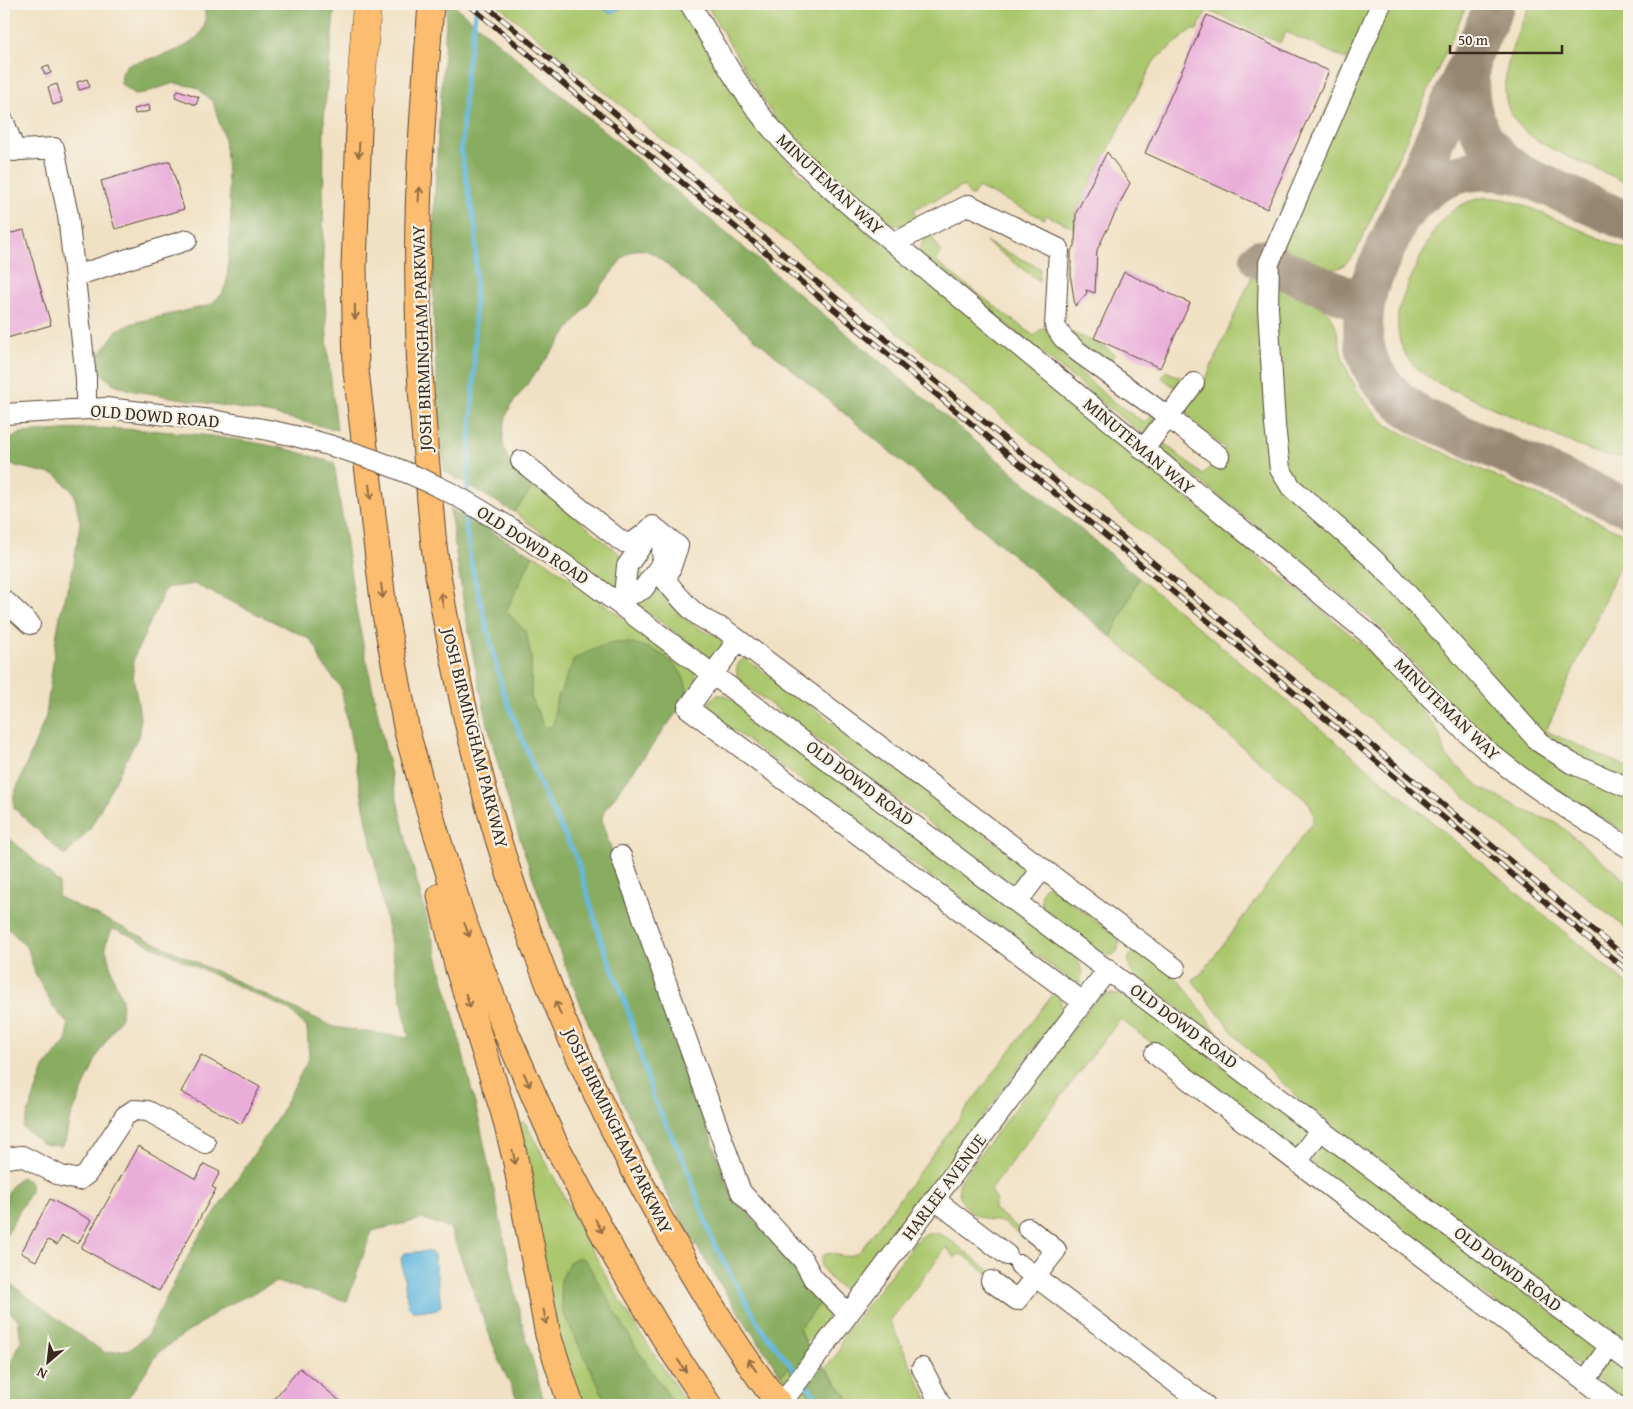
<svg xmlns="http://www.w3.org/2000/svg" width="1633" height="1409" viewBox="0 0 1633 1409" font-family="'Gentium Book Plus',serif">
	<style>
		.green { fill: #abc76d; stroke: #737846 }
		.forest { fill: #88ac60; stroke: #626b3f }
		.water { fill: #63b9df; stroke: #4f727e }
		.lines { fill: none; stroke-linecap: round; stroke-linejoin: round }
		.stream { stroke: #63b9df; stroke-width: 4.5 }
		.taxiway { stroke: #968671; stroke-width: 40 }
		.building { fill: #eaadda }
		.minor-casing { stroke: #564537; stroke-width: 22 }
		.major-casing { stroke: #564537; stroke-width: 27 }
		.highway-casing { stroke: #564537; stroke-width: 29 }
		.minor { stroke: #fff; stroke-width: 20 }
		.major { stroke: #fcbd6f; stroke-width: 25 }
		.highway { stroke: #fcbd6f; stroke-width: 28 }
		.rail-casing { stroke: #3b2a1e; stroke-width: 5.5 }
		.rail { stroke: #f7f3e8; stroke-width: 4; stroke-dasharray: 11; stroke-linecap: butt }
		.minor-bridge-casing { stroke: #564537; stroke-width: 22; stroke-linecap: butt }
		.minor-bridge { stroke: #fff; stroke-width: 20 }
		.oneway { stroke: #926c42 }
		.labels { text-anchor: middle; stroke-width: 4.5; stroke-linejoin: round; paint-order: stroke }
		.street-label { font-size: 18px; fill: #3b2a1e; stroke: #f7f3e8 }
	</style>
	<rect width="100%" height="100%" fill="#f7f3e8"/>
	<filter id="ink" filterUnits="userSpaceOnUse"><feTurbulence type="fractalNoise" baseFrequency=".02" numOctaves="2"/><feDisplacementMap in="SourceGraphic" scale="10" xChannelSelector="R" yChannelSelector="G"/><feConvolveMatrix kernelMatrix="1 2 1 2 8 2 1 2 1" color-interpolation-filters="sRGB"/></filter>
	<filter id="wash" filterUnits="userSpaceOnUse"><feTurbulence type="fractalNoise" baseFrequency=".0096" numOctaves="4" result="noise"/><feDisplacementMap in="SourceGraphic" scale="20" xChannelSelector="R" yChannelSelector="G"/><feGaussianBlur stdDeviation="1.12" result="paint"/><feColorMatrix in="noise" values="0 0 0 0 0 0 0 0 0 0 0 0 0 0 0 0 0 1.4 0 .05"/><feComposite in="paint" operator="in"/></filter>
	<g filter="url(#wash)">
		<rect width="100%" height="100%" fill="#f1e1c4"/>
		<!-- green -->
		<path class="green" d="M497 4H679L730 87 762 132 799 173 1370 651 1398 679 1438 731 1445 755 1481 788 1530 813 1557 823 1629 883V931Z
			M706 4H1467L1356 252C1350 259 1344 268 1334 269 1315 272 1284 252 1266 244L1348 60 1286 32 1280 43 1207 10 1197 30H1191L1154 61 1076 213V229L1046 215 1044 219 978 187 973 196H970L964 186 913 210 916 216V222L911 225H897L879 220 809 159 775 119Z
			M1530 4H1629V184C1613 176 1596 169 1580 162 1548 147 1505 131 1505 89 1505 59 1519 30 1530 4Z
			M1485 197 1504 199 1521 204 1629 251V457C1611 458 1595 453 1578 446L1433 381C1420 372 1406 361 1401 344 1398 335 1397 323 1398 314 1400 298 1429 236 1440 223 1443 218 1449 213 1454 210 1464 202 1473 200 1485 197Z
			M929 234 932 236 937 246 942 252 936 262 1034 336 1043 327 1083 375 1112 401 1145 423 1151 415H1153L1155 421 1148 430 1203 475 1225 448 1197 427 1185 410 1202 387 1252 276C1269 284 1317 300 1328 312 1339 325 1338 344 1343 359 1351 384 1368 409 1388 425 1398 432 1412 437 1422 443L1629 536V545L1546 731 1629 768V835L1488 747 1462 727 1420 670 1382 628 918 253 925 237Z
			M986 242 1040 268 1039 281Z
			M1069 331 1106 348 1115 354 1108 363 1080 345Z
			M1166 371 1186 380 1179 390 1162 378Z
			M535 484 639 570 686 620 703 631 721 637 722 646 714 659 709 658 514 512Z
			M533 555 544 560 695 671 697 681 688 697 556 702 554 723 549 728 544 726 531 698V657L506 611Z
			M1139 578 1629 986V1350L1306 1106 1238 1039 1193 981 1194 978 1202 973 1313 822C1315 815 1312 808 1308 802L1111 637Z
			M745 658 1030 868 1019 887H1015L742 683C734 675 735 662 745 658Z
			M718 695H726L1075 955C1082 966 1084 975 1079 987L709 712 706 708C709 702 712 698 718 695Z
			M1048 885 1119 938C1120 949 1116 959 1104 954L1044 909C1040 901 1041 896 1043 888Z
			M1136 950 1173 975 1182 984 1219 1035V1038L1133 974C1127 966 1126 955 1136 950Z
			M1054 992C1062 999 1063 1005 1059 1014L856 1288C843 1297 828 1277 821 1266L822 1256C835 1248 843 1264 860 1251Z
			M1109 994 1120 995 1131 998 1629 1370V1404L1120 1019 990 1190 996 1201 994 1204V1209L1045 1249 1044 1252 1005 1224C999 1220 993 1221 986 1219 968 1214 953 1198 961 1180L1092 1004 1100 998Z
			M523 1122 526 1124C550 1168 572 1214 597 1259 624 1310 656 1358 688 1405H675L638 1351 563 1312 608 1405H581L562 1355 519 1123Z
			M927 1233H936L946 1237 1016 1291 1014 1294 965 1256 960 1254 954 1258 947 1247 890 1321 930 1405H853L826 1368 840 1350 842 1338 917 1240Z
			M825 1298C827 1301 830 1306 830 1309 831 1320 813 1336 806 1343L799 1329Z
			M788 1367 817 1405H803L781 1375Z"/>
		<!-- forest -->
		<path class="forest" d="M204 4H335L324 118 323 262 328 354 337 430 272 414 130 390 112 383 100 372 98 357 117 330 133 323 210 305 222 294 227 281 231 215 224 138 213 102 196 87 174 83 144 93 135 94 121 84 122 73 127 65C150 58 199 51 205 23 206 17 204 10 204 4Z
			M447 4H452L1139 578 1111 637 654 254C640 247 632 248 621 260L510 407C506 416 504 424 503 434 501 461 516 468 535 484L514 512 444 471C436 388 431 304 434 220 436 148 443 76 447 4Z
			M87 428C152 429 218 434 282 448 300 452 317 458 334 463L356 610 385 748 410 856 453 1014 479 1120 521 1319 545 1405H520L500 1363 450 1228 423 1219 372 1231 347 1301 276 1282 224 1307 159 1352 123 1405H4V1372L7 1370 21 1341 18 1319 4 1307V1279L90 1343 106 1353 131 1349 147 1335 195 1243 277 1119 309 1058 307 1028 289 1010 120 931 112 929 105 946 114 979 122 999 121 1017 98 1054 69 1122 65 1142 60 1146 43 1144 23 1128 44 1068 67 1040 68 1024 53 1007 35 973 28 949 10 930H4V833L59 883 58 897 334 1027 409 1038 341 688 321 662 317 649 310 639 194 584 166 588 134 657C129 682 143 707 140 733L90 829 65 856 14 808V795L46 716 56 638 61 611 73 569 80 523 74 493 56 475 7 464 4 458V450L7 441 21 433Z
			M450 509 533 555 506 611 526 632 531 657V698L544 726 549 728 554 723 556 702 574 659C587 653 600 645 614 643 637 640 666 652 680 671 685 679 687 687 688 697L604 811 602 818 603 825 728 1187 735 1199 825 1298 799 1329 806 1343 853 1405H817L788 1367 781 1375C750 1330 719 1284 691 1237 658 1180 630 1120 604 1060 566 972 532 882 505 790 479 698 462 604 450 509Z
			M21 1177 30 1182 31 1190 4 1239C4 1215 0 1192 21 1177Z
			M579 1257 586 1261 638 1351 675 1405H608L563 1312 560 1283 569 1262Z"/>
		<!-- water -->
		<path class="water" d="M597 4H629L611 14Z
			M428 1251 434 1255 441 1305 437 1310 413 1311 408 1306 401 1258 404 1253Z"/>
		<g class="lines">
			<!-- stream -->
			<path class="stream" d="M467 495 474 381 476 230 461 152 466 75 477 4
				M466 507 465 523 473 572 503 691 544 794 577 859 602 943 626 1004 653 1097 686 1165 713 1242 761 1328 797 1373
				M805 1383 823 1405"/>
			<!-- taxiway -->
			<path class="taxiway" d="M1495 4 1369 286C1353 347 1369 384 1422 417L1610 500 1629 507
				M1470 66C1465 116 1481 147 1522 175L1629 222
				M1405 212C1437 171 1474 165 1522 175
				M1260 259 1364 304"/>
		</g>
		<g id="blocks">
			<!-- building -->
			<path class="building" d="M1207 15 1329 71 1267 209 1145 153Z
				M49 66 51 73 45 75 42 68Z
				M87 79 90 87 79 90 77 82Z
				M57 84 62 102 53 105 48 87Z
				M178 90 199 97 196 105 175 97Z
				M149 105 150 111 135 114 134 109Z
				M1107 152 1130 183 1097 250 1095 293 1086 290 1087 293 1075 306 1071 279V251L1075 246 1076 213Z
				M170 161 184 209 115 229 101 181Z
				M24 230 51 325 4 339V235Z
				M1124 272 1190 303 1160 368 1094 338Z
				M201 1055 260 1087 241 1124 181 1092Z
				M138 1146 196 1179 204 1164 220 1172 212 1187 216 1189 159 1291 81 1248Z
				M50 1199 91 1220 78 1244 62 1236 57 1245 48 1240 36 1261 21 1253Z
				M300 1368 345 1405H269Z"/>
		</g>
	</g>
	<g filter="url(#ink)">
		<use href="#blocks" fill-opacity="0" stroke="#564537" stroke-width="1"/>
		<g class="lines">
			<defs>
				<path id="minor" d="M690 4C716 46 740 91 772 129 802 165 837 194 872 225L1375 639C1410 676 1444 714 1483 747 1528 786 1579 816 1629 848
					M1381 4 1269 263 1268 308 1275 425 1280 469 1291 487 1368 554 1393 578 1539 742 1571 763 1629 788
					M4 122 15 151
					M4 151 54 148 68 215 86 378V409
					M894 243 969 205 1059 249 1055 326 1063 338 1077 351 1168 417 1219 456
					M75 276 187 240
					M4 414 106 408 212 420 268 430 295 436
					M1143 450 1194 383
					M521 461 621 541C633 547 644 534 653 526L678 546 666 581C685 604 695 618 724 629L1175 968
					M504 524 532 542 584 578 1629 1361
					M635 593 643 589 663 562 662 552
					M4 600 30 624
					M618 603 624 595 627 566 647 538H651
					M738 640 688 708 1083 1002
					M621 856 741 1192 803 1260 813 1278 848 1314
					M1018 901 1042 869
					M1155 1054 1617 1405
					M6 1158 22 1156 61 1176 79 1180 87 1174 125 1116 134 1110 148 1111 205 1143
					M1297 1162 1321 1129
					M934 1199 1007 1255
					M1020 1265 1205 1405
					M991 1281 1017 1300 1056 1250 1028 1228
					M922 1368 941 1405
					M1585 1381 1610 1346
					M780 1405 1108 969"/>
				<path id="major" d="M431 4C426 75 419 147 418 219 417 261 418 303 419 345 420 382 423 419 426 456 429 486 431 516 434 545 439 587 447 629 456 670 494 862 564 1047 660 1218 696 1281 735 1348 780 1405
					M360 101 354 266 356 371 384 609 407 732 423 790 462 917 505 1030 554 1141 616 1258 669 1346 709 1405
					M440 896 458 969 504 1114 515 1158 548 1335 571 1405"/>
				<path id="highway" d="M360 101 367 4"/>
			</defs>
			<!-- minor casing -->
			<use href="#minor" class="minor-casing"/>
			<!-- major casing -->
			<use href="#major" class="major-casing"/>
			<!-- highway casing -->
			<use href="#highway" class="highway-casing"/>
			<!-- minor -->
			<use href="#minor" class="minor"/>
			<!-- major -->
			<use href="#major" class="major"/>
			<!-- highway -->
			<use href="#highway" class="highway"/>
			<defs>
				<path id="rail" d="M468 4 1629 972
					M484 4 1629 960"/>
			</defs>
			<!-- rail casing -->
			<use href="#rail" class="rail-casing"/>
			<!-- rail -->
			<use href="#rail" class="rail"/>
			<defs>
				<path id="minor-bridge" d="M295 436C348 449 399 467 447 491 467 501 485 513 504 524"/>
			</defs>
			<!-- minor-bridge casing -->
			<use href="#minor-bridge" class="minor-bridge-casing"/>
			<!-- minor-bridge -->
			<use href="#minor-bridge" class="minor-bridge"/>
		</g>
		<!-- one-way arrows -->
		<defs><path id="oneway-shaft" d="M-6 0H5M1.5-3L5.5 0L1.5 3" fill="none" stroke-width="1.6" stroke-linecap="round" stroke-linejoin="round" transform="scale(1.25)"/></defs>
		<g class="oneway">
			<use href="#oneway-shaft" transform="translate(359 150) rotate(92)"/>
			<use href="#oneway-shaft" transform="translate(419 194) rotate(-86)"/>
			<use href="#oneway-shaft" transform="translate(355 312) rotate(89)"/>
			<use href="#oneway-shaft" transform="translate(370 492) rotate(83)"/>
			<use href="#oneway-shaft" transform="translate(382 591) rotate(83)"/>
			<use href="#oneway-shaft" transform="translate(442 600) rotate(-99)"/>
			<use href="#oneway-shaft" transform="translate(467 930) rotate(69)"/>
			<use href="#oneway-shaft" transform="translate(468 1001) rotate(72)"/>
			<use href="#oneway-shaft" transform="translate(558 1008) rotate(-112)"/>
			<use href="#oneway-shaft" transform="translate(527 1080) rotate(66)"/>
			<use href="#oneway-shaft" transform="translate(514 1157) rotate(78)"/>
			<use href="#oneway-shaft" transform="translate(599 1226) rotate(62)"/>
			<use href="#oneway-shaft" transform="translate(545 1317) rotate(79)"/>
			<use href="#oneway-shaft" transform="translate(752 1365) rotate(-124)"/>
			<use href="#oneway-shaft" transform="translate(682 1366) rotate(56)"/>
		</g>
	</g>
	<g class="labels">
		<!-- street labels -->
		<g class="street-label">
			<text transform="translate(830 184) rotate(43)" y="6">MINUTEMAN WAY</text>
			<text transform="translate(422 338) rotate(-92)" y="6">JOSH BIRMINGHAM PARKWAY</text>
			<text transform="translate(155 416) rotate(5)" y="6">OLD DOWD ROAD</text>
			<text transform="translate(1139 446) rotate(40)" y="6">MINUTEMAN WAY</text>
			<text transform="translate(533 545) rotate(33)" y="6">OLD DOWD ROAD</text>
			<text transform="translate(1447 709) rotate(44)" y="6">MINUTEMAN WAY</text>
			<text transform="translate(475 738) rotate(76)" y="6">JOSH BIRMINGHAM PARKWAY</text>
			<text transform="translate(860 783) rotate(37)" y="6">OLD DOWD ROAD</text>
			<text transform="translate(1184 1026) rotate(37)" y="6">OLD DOWD ROAD</text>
			<text transform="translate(618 1131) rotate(64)" y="6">JOSH BIRMINGHAM PARKWAY</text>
			<text transform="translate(944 1187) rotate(-53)" y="6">HARLEE AVENUE</text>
			<text transform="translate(1508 1269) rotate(37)" y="6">OLD DOWD ROAD</text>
		</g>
	</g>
	<!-- margin -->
	<rect width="1633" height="1409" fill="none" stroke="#f7f3e8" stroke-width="20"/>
	<!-- north arrow -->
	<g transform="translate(48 1362) rotate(208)" stroke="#f7f3e8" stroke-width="4" paint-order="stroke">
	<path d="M0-4L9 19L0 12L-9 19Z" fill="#3b2a1e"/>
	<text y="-8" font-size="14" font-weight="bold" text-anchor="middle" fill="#3b2a1e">N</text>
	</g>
	<!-- scale -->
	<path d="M1450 45v8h112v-8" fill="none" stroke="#3b2a1e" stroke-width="2.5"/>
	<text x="1458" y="45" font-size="15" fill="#3b2a1e" stroke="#f7f3e8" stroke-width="4" paint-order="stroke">50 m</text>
</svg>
